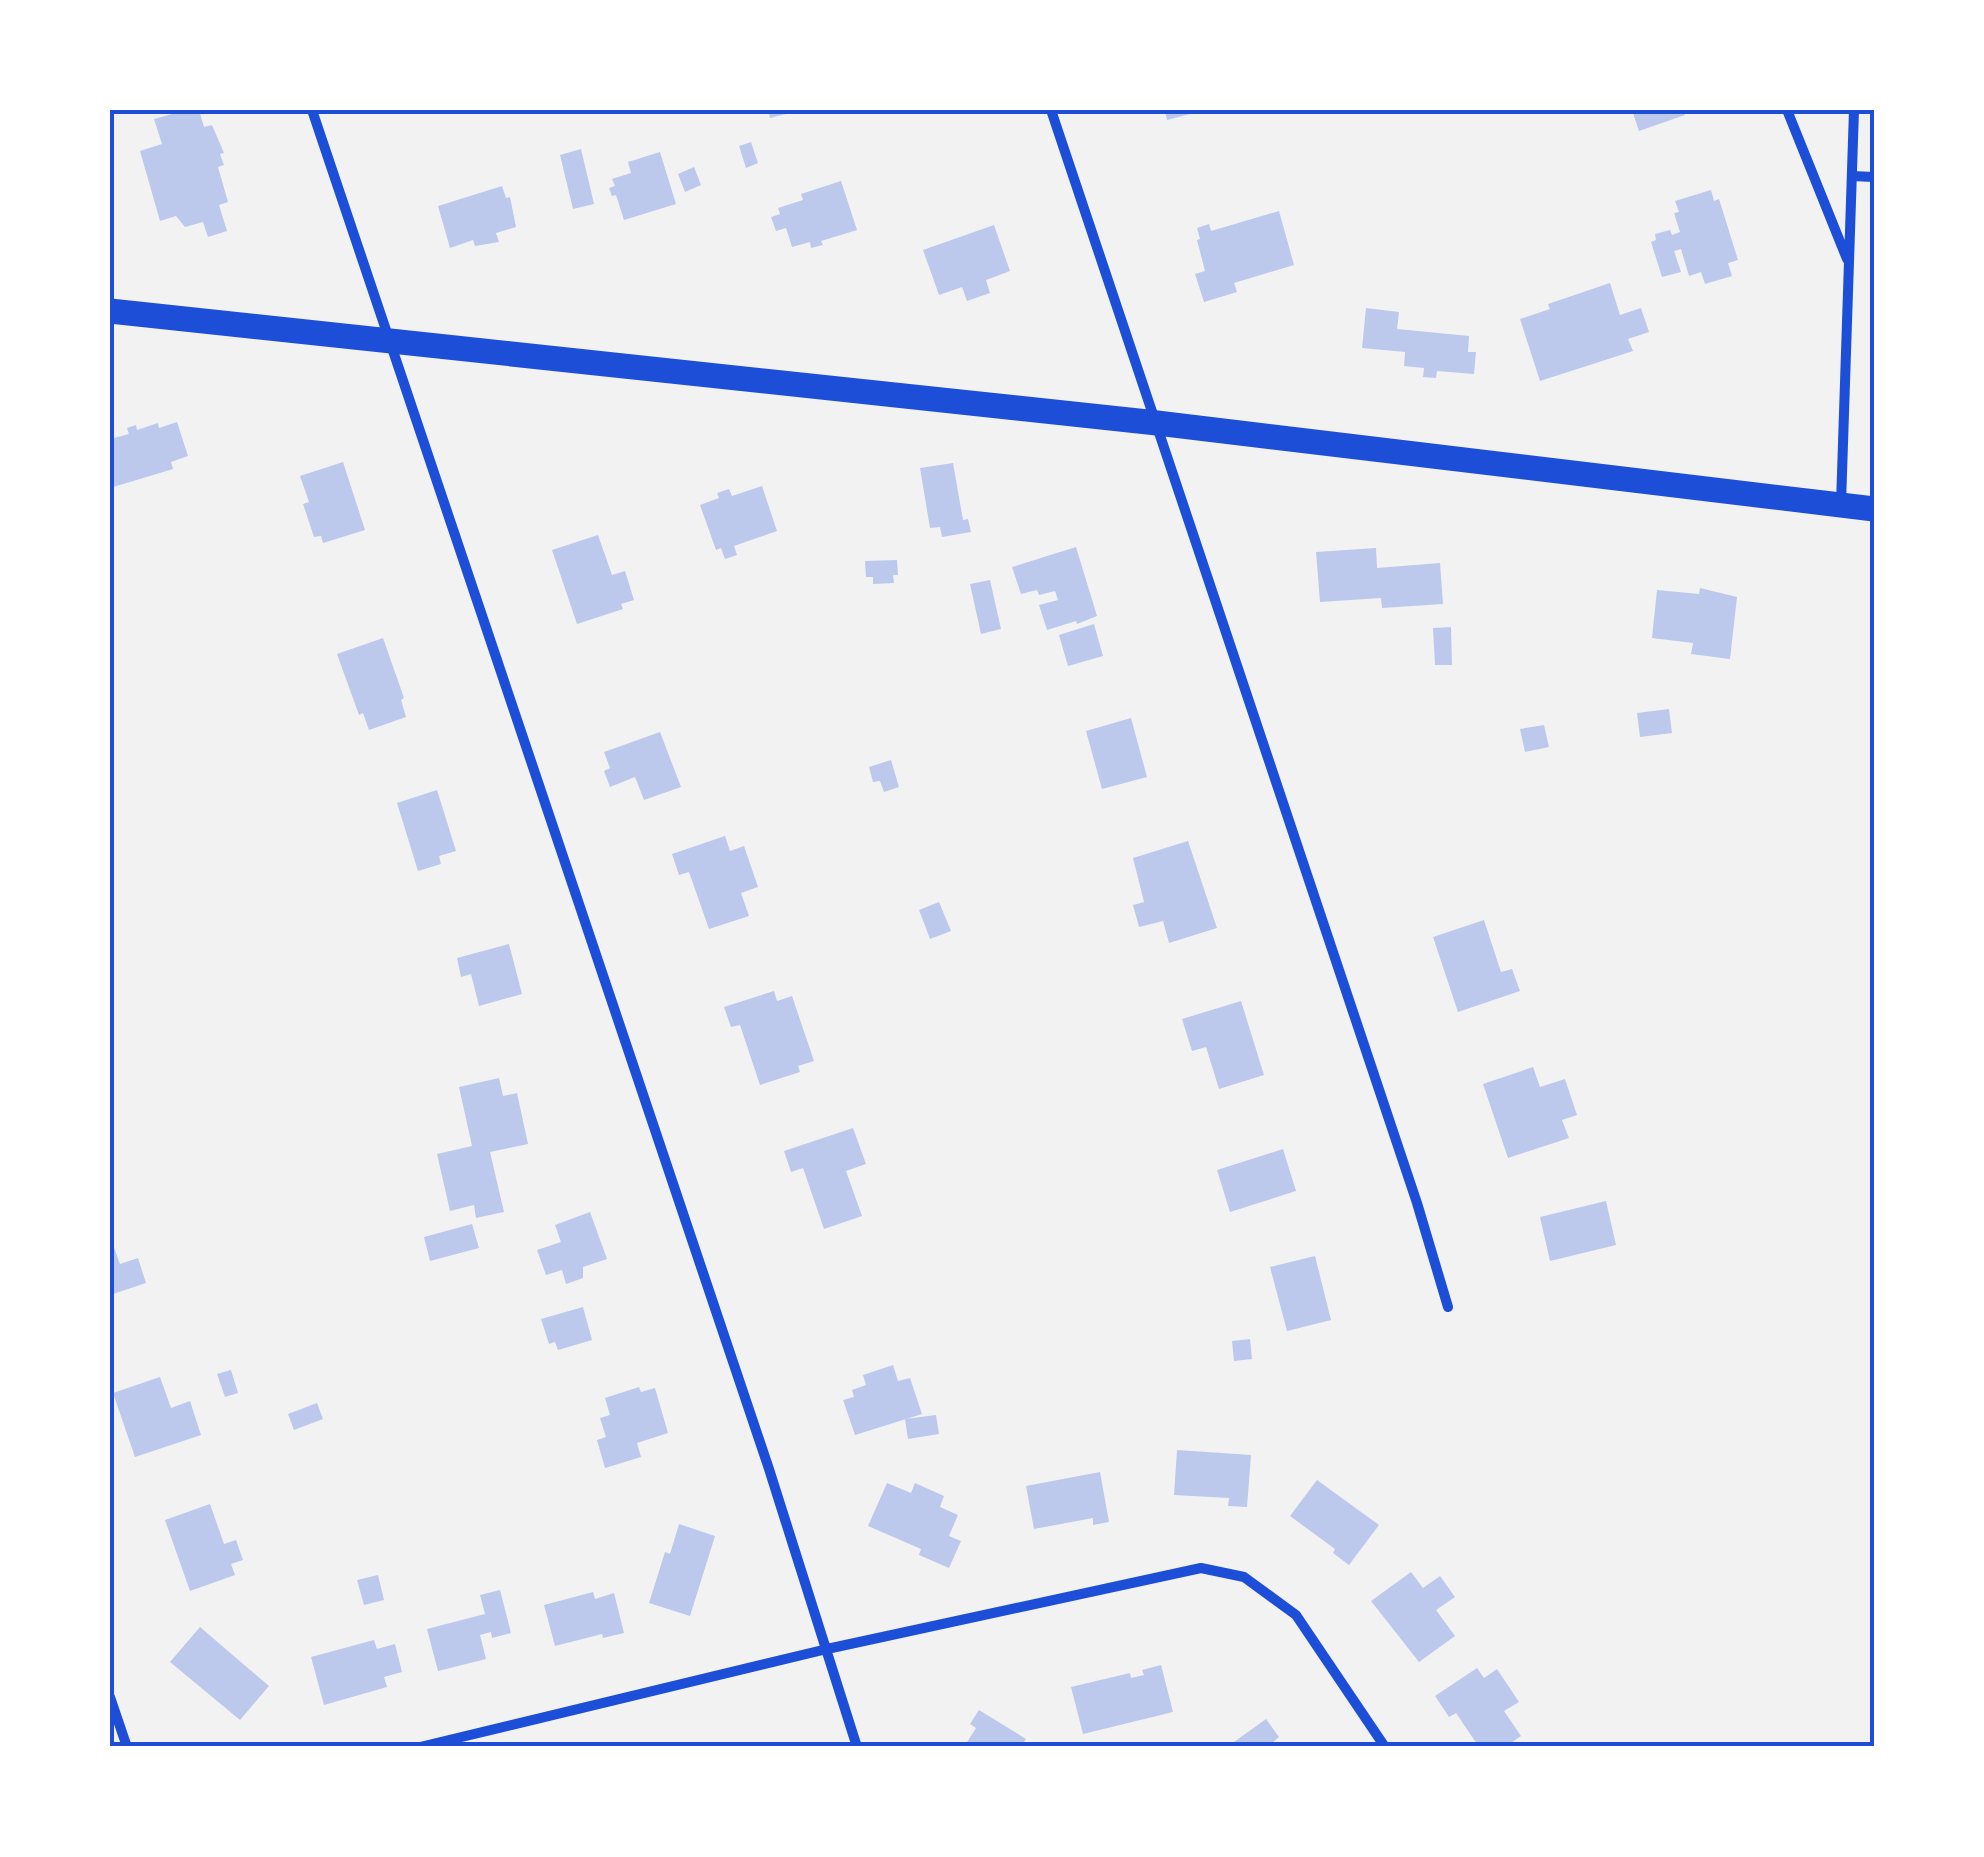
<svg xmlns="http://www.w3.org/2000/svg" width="1984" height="1857" viewBox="0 0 1984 1857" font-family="Figtree,sans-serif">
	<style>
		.building { fill: #bdc9ec }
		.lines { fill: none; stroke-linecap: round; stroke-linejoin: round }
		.minor { stroke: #1d4ed8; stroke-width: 10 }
		.primary { stroke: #1d4ed8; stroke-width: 25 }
		.neatline { fill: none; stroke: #1d4ed8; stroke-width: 4 }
	</style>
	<rect width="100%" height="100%" fill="#f2f2f2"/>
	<!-- building -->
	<path class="building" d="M186 110H199L204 127 212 125 224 153 220 154 224 165 218 167 228 202 219 205 227 231 208 237 203 222 185 227 176 216 160 221 140 151 162 144 154 119Z
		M768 110H798V111L770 118Z
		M1165 110H1202V111L1167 120Z
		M1632 110H1684L1685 115 1639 131Z
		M751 142 758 163 746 168 739 146Z
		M581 149 594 204 573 209 560 155Z
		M660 152 676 204 624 220 616 195 612 196 609 188 615 186 612 179 631 173 628 162Z
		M694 167 701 185 685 192 678 174Z
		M841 181 857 230 821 241 823 245 811 248 810 242 792 247 786 228 776 231 771 217 780 214 778 208 803 200 801 194Z
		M502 186 506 198 510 197 516 227 496 233 499 242 475 246 473 240 450 248 438 206Z
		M1711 190 1714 201 1719 199 1738 260 1728 263 1732 276 1705 284 1701 272 1689 276 1681 249 1674 251 1681 272 1662 277 1651 242 1656 240 1655 234 1670 230 1672 235 1680 232 1674 213 1679 212 1675 201Z
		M1279 211 1294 265 1234 283 1237 292 1204 302 1195 274 1205 271 1197 240 1200 239 1197 228 1209 224 1211 231Z
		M994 225 1010 271 986 280 990 293 967 301 962 287 939 295 923 250Z
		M1610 283 1620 315 1641 308 1649 332 1628 339 1633 351 1540 381 1520 319 1550 309 1548 304Z
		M1366 308 1399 312 1397 329 1469 336 1468 352H1476L1474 374 1437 371 1436 378 1423 377 1424 368 1404 366 1405 352 1362 348Z
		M177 422 188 456 171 462 173 469 110 488V439L129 434 127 428 136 425 137 430 158 423 159 428Z
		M343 462 365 530 323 543 321 536 314 537 303 504 309 502 300 476Z
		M953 463 963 520 968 519 971 532 942 537 940 527 930 528 920 468Z
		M762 486 777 531 734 546 737 555 725 559 721 548 716 550 700 505 719 498 717 493 729 489 732 496Z
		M598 535 612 575 625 571 634 600 621 604 623 609 577 624 552 550Z
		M1076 547 1097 616 1077 624 1076 621 1047 630 1039 605 1058 600 1055 591 1039 595 1037 590 1021 594 1012 567Z
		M1376 548 1377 568 1440 563 1443 604 1382 608 1381 598 1320 602 1316 552Z
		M897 560 898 575H893L894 583 873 584V577H866L865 561Z
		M990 580 1001 629 981 634 970 584Z
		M1700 588 1737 597 1730 659 1691 654 1693 643 1652 638 1657 590 1699 594Z
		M1094 624 1103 656 1068 666 1059 635Z
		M1451 627 1452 665H1435L1433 628Z
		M383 638 404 698 401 700 406 717 369 730 363 713 359 715 337 654Z
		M1669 709 1672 733 1640 737 1637 713Z
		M1131 718 1147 777 1102 789 1086 731Z
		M1544 725 1549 747 1525 752 1520 729Z
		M660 732 681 787 644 800 635 777 610 787 604 771 610 768 604 752Z
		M891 760 899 787 884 792 880 781 873 782 869 767Z
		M437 790 456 851 439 856 441 864 418 871 397 803Z
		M725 836 730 851 744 846 758 887 741 893 749 916 709 929 689 872 679 875 672 854Z
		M1188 841 1217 928 1169 943 1163 921 1139 927 1133 905 1144 902 1133 858Z
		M939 902 951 931 930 939 919 910Z
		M1484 920 1501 972 1512 969 1520 991 1458 1012 1433 937Z
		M509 944 522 994 479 1006 471 974 461 977 457 958Z
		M774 991 777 1001 792 996 814 1061 798 1066 800 1072 760 1085 740 1025 731 1027 724 1007Z
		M1241 1001 1264 1075 1219 1089 1206 1047 1192 1051 1182 1019Z
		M1533 1067 1540 1087 1565 1079 1577 1115 1562 1120 1569 1138 1508 1158 1483 1084Z
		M499 1078 503 1096 517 1093 528 1144 490 1152 504 1212 476 1218 474 1205 450 1211 437 1154 472 1146 459 1087Z
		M853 1128 866 1164 846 1171 862 1216 824 1229 803 1168 791 1172 784 1151Z
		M1283 1149 1296 1191 1230 1212 1217 1170Z
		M1606 1201 1616 1245 1550 1261 1540 1217Z
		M590 1212 607 1259 583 1267V1278L566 1284 562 1270 546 1275 537 1250 561 1242 555 1225Z
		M472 1224 479 1248 430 1261 424 1237Z
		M110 1236 120 1264 138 1258 146 1283 110 1295Z
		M1315 1256 1331 1320 1287 1331 1270 1267Z
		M583 1307 592 1340 558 1350 555 1342 549 1344 541 1319Z
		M1250 1339 1252 1359 1234 1361 1232 1341Z
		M893 1365 898 1381 910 1378 922 1414 855 1435 843 1400 854 1397 852 1390 866 1385 863 1375Z
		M231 1370 238 1393 225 1397 217 1374Z
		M160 1377 171 1408 190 1401 201 1435 135 1457 113 1393Z
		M639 1387 641 1392 655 1388 668 1433 637 1443 641 1457 605 1468 597 1440 606 1437 600 1418 610 1415 605 1398Z
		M317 1403 323 1419 294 1430 288 1414Z
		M936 1415 939 1434 908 1439 905 1419Z
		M1177 1450 1251 1455 1247 1507 1228 1506 1229 1498 1174 1495Z
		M1100 1472 1109 1522 1093 1525V1518L1034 1529 1026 1486Z
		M1317 1480 1379 1525 1349 1565 1333 1553 1335 1549 1290 1516Z
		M887 1483 911 1493 915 1483 944 1496 940 1507 958 1515 949 1536 961 1541 949 1568 919 1555 921 1549 868 1526Z
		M210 1504 224 1544 236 1540 243 1560 231 1564 235 1575 190 1591 165 1520Z
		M679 1524 715 1536 690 1616 649 1603 665 1552 670 1554Z
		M1411 1572 1423 1588 1440 1576 1455 1597 1436 1610 1455 1636 1419 1662 1371 1601Z
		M378 1575 384 1600 364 1605 357 1580Z
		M500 1590 511 1633 492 1638 491 1632 480 1635 486 1659 438 1671 427 1629 485 1614 480 1595Z
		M593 1592 595 1599 614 1593 624 1633 603 1638 602 1634 555 1646 544 1605Z
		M200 1627 269 1686 240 1720 170 1662Z
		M374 1640 377 1649 395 1644 402 1672 384 1677 387 1687 324 1705 311 1657Z
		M1161 1665 1173 1712 1083 1734 1071 1687 1130 1673 1131 1678 1144 1675 1142 1670Z
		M1477 1668 1484 1678 1497 1669 1519 1702 1504 1711 1521 1736 1505 1747H1479L1456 1713 1449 1717 1435 1696Z
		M979 1710 1026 1739 1021 1747H964L976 1728 970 1724Z
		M1266 1719 1279 1737 1272 1743 1275 1747H1227Z"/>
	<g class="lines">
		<!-- minor -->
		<path class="minor" d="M312 110 769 1469 857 1747
			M1051 110 1417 1203 1448 1307
			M1787 110 1847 259
			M1852 176 1874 177
			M1841 504 1854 110
			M110 1697 127 1747
			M420 1747 827 1649 1201 1568 1244 1577 1296 1615 1385 1747"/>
		<!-- primary -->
		<path class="primary" d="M110 311 1157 423 1874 509"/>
	</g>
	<!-- border -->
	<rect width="1984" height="1857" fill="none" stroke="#ffffff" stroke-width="225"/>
	<rect x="112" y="112" width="1760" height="1632" class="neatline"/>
</svg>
